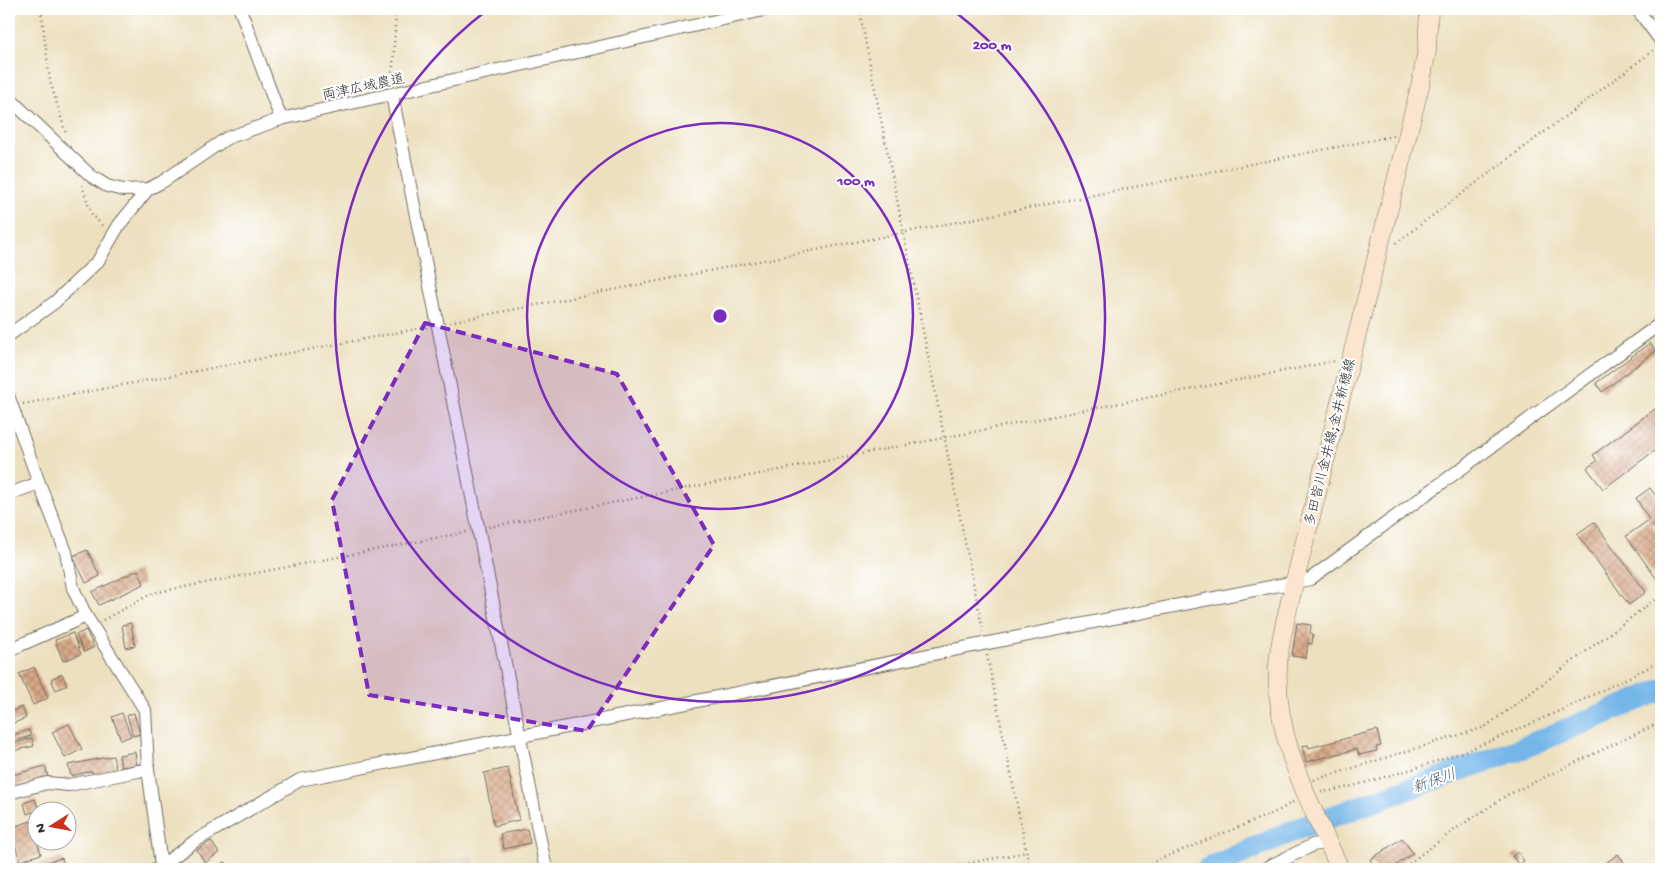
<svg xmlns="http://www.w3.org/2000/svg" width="1670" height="878" viewBox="0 0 1670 878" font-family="'Gochi Hand','Klee One',sans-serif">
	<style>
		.built { fill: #decfb1 }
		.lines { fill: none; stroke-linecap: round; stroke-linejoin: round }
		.river { stroke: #74b6e9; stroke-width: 22 }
		.building { fill: url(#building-cross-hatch) }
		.street-casing { stroke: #6f6a5f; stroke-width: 14 }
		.secondary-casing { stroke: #6f6a5f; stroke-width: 19 }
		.path { stroke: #6f6a5f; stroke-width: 2.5; stroke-dasharray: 1 4; stroke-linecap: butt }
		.street { stroke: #fff; stroke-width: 12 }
		.secondary { stroke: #fbe5cf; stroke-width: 18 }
		.marked { fill: #7b2cbf; fill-opacity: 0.2; stroke: #7b2cbf; stroke-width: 4; stroke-dasharray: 10 6; stroke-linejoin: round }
		.ring { fill: none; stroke: #7b2cbf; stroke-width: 2.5 }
		.labels { text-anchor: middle; stroke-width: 4; stroke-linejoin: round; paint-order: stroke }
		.street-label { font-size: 14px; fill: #2b2b2b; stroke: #fff }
		.water-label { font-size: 15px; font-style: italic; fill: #455c6e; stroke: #fff }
		.centre { fill: #7b2cbf; stroke: #fff; stroke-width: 2.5 }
		.ring-label { font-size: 15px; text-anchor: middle; font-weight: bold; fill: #7b2cbf; stroke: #fff; stroke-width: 4; stroke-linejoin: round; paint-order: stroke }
	</style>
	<defs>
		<pattern id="building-cross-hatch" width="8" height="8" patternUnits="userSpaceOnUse" patternTransform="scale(1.25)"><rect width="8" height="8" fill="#d9a887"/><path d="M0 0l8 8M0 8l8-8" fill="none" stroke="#b0896f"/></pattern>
	</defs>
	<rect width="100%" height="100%" fill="#fff"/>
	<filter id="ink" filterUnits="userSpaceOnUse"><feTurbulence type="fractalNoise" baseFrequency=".02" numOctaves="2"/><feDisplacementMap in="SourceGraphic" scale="10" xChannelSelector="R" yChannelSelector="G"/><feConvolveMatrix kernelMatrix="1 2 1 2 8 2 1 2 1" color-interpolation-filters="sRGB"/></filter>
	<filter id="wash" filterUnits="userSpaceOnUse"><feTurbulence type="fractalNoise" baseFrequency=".0096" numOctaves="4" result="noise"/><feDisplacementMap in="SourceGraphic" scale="20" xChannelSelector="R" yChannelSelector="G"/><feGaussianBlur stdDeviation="1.12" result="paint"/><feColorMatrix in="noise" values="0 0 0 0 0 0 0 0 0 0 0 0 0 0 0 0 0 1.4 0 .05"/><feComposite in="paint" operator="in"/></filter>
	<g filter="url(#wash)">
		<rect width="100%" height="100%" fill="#ede0bf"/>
		<!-- built -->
		<path class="built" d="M471 855 479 869H399L401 868Z"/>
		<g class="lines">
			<!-- river -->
			<path class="river" d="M1207 869 1297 829 1520 749 1661 690"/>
		</g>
		<g id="blocks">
			<!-- building -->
			<path class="building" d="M1650 343 1656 351 1602 392 1596 383Z
				M1659 406 1661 409V446L1603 489 1587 468 1597 461 1593 455Z
				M1650 488 1661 503V519L1652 525 1661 537V581L1659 582 1626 536 1649 520 1636 498Z
				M1594 522 1646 592 1629 605 1577 534Z
				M87 550 100 576 86 583 73 556Z
				M138 570 144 584 99 605 92 592Z
				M131 623 135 646 126 648 122 625Z
				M1297 623 1311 625 1310 633 1313 634 1312 644 1308 643 1306 658 1292 656Z
				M86 630 94 647 84 652 76 635Z
				M73 633 81 654 63 661 55 640Z
				M34 667 48 698 33 705 19 674Z
				M62 674 67 685 56 690 51 679Z
				M22 707 26 718 9 725V712Z
				M122 713 131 736 121 740 112 717Z
				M134 713 140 734 133 736 127 715Z
				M69 724 82 749 65 758 52 732Z
				M29 730 31 736 9 742V736Z
				M1377 730 1381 746 1376 747 1377 751 1359 755 1357 749 1306 762 1302 746 1308 745 1309 748Z
				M32 738 34 746 9 752V744Z
				M135 752 137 765 121 767 119 755Z
				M113 756 116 770 93 775 92 771 71 776 68 765Z
				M45 766 48 777 9 788V776Z
				M508 768 519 820 494 826 484 773Z
				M35 799 39 810 27 814 24 803Z
				M31 821 41 854 20 861 10 828Z
				M527 829 530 843 504 849 500 834Z
				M1402 838 1413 853 1391 869H1377L1370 860Z
				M211 841 219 853 205 863 197 850Z
				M1518 852 1524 861 1519 865 1512 856Z
				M1618 854 1629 869H1613L1607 862Z
				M62 858 65 869H40L39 864Z
				M225 862 229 869H213Z"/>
		</g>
	</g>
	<g filter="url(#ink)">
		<use href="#blocks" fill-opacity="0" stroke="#6f6a5f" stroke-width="1"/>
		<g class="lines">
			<defs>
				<path id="street" d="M240 9 281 119
					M1637 9 1661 41
					M392 95 546 869
					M9 98 91 176 107 186 123 190 148 189 162 182 227 138 281 119 768 9
					M9 335 55 302 98 261 119 225 148 189
					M9 398 39 483 9 494
					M39 483 66 552 73 588 86 616 145 710 148 769 161 865 165 869
					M9 650 86 616
					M9 793 47 783 69 785 148 769
					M157 869 195 841 300 780 1310 579 1661 323
					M1264 869 1313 845 1328 842"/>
				<path id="secondary" d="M1340 869C1311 804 1274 740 1278 667 1279 640 1288 611 1294 584L1421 82 1427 50 1429 9"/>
			</defs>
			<!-- street casing -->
			<use href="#street" class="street-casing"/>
			<!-- secondary casing -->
			<use href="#secondary" class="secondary-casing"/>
			<!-- path -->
			<path class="path" d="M41 9 50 81 66 134
				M859 9 983 632
				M392 82 396 9
				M82 185 91 213 104 228
				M1396 243 1654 50
				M450 322 1393 136
				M23 404 427 327
				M489 527 1335 361
				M103 620 153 593 467 532
				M987 655 1030 869
				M1314 780 1485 727 1661 595
				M1321 792C1348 789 1373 780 1399 773 1491 746 1576 704 1661 661
				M939 869 1026 852
				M1136 869 1278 811 1293 802
				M1401 869 1457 828 1509 794 1661 722"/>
			<!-- street -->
			<use href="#street" class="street"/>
			<!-- secondary -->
			<use href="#secondary" class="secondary"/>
		</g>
	</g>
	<!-- marked area -->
	<path class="marked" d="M425 323 617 374 714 545 587 731 369 695 332 500Z"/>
	<!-- distance rings -->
	<g class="ring">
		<circle cx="720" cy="316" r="193"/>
		<path d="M954 11A385 385 0 1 1 486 11"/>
	</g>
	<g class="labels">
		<!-- street labels -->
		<g class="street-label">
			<text transform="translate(363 86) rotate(-12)" y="5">両津広域農道</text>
			<text transform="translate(1329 442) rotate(-76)" y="5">多田皆川金井線;金井新穂線</text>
		</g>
		<!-- water labels -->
		<g class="water-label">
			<text transform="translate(1434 780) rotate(-20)" y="5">新保川</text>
		</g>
	</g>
	<circle cx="720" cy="316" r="8" class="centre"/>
	<g class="ring-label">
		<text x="992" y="49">200 m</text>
		<text x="856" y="185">100 m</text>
	</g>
	<!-- margin -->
	<rect width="1670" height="878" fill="none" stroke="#fff" stroke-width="30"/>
	<!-- north arrow -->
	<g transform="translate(52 826) rotate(259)"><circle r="24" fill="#ffffff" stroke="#aaaaaa"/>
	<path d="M0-4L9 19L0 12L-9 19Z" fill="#c8321e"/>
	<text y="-8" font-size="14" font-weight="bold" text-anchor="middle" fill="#2b2b2b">N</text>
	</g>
</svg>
